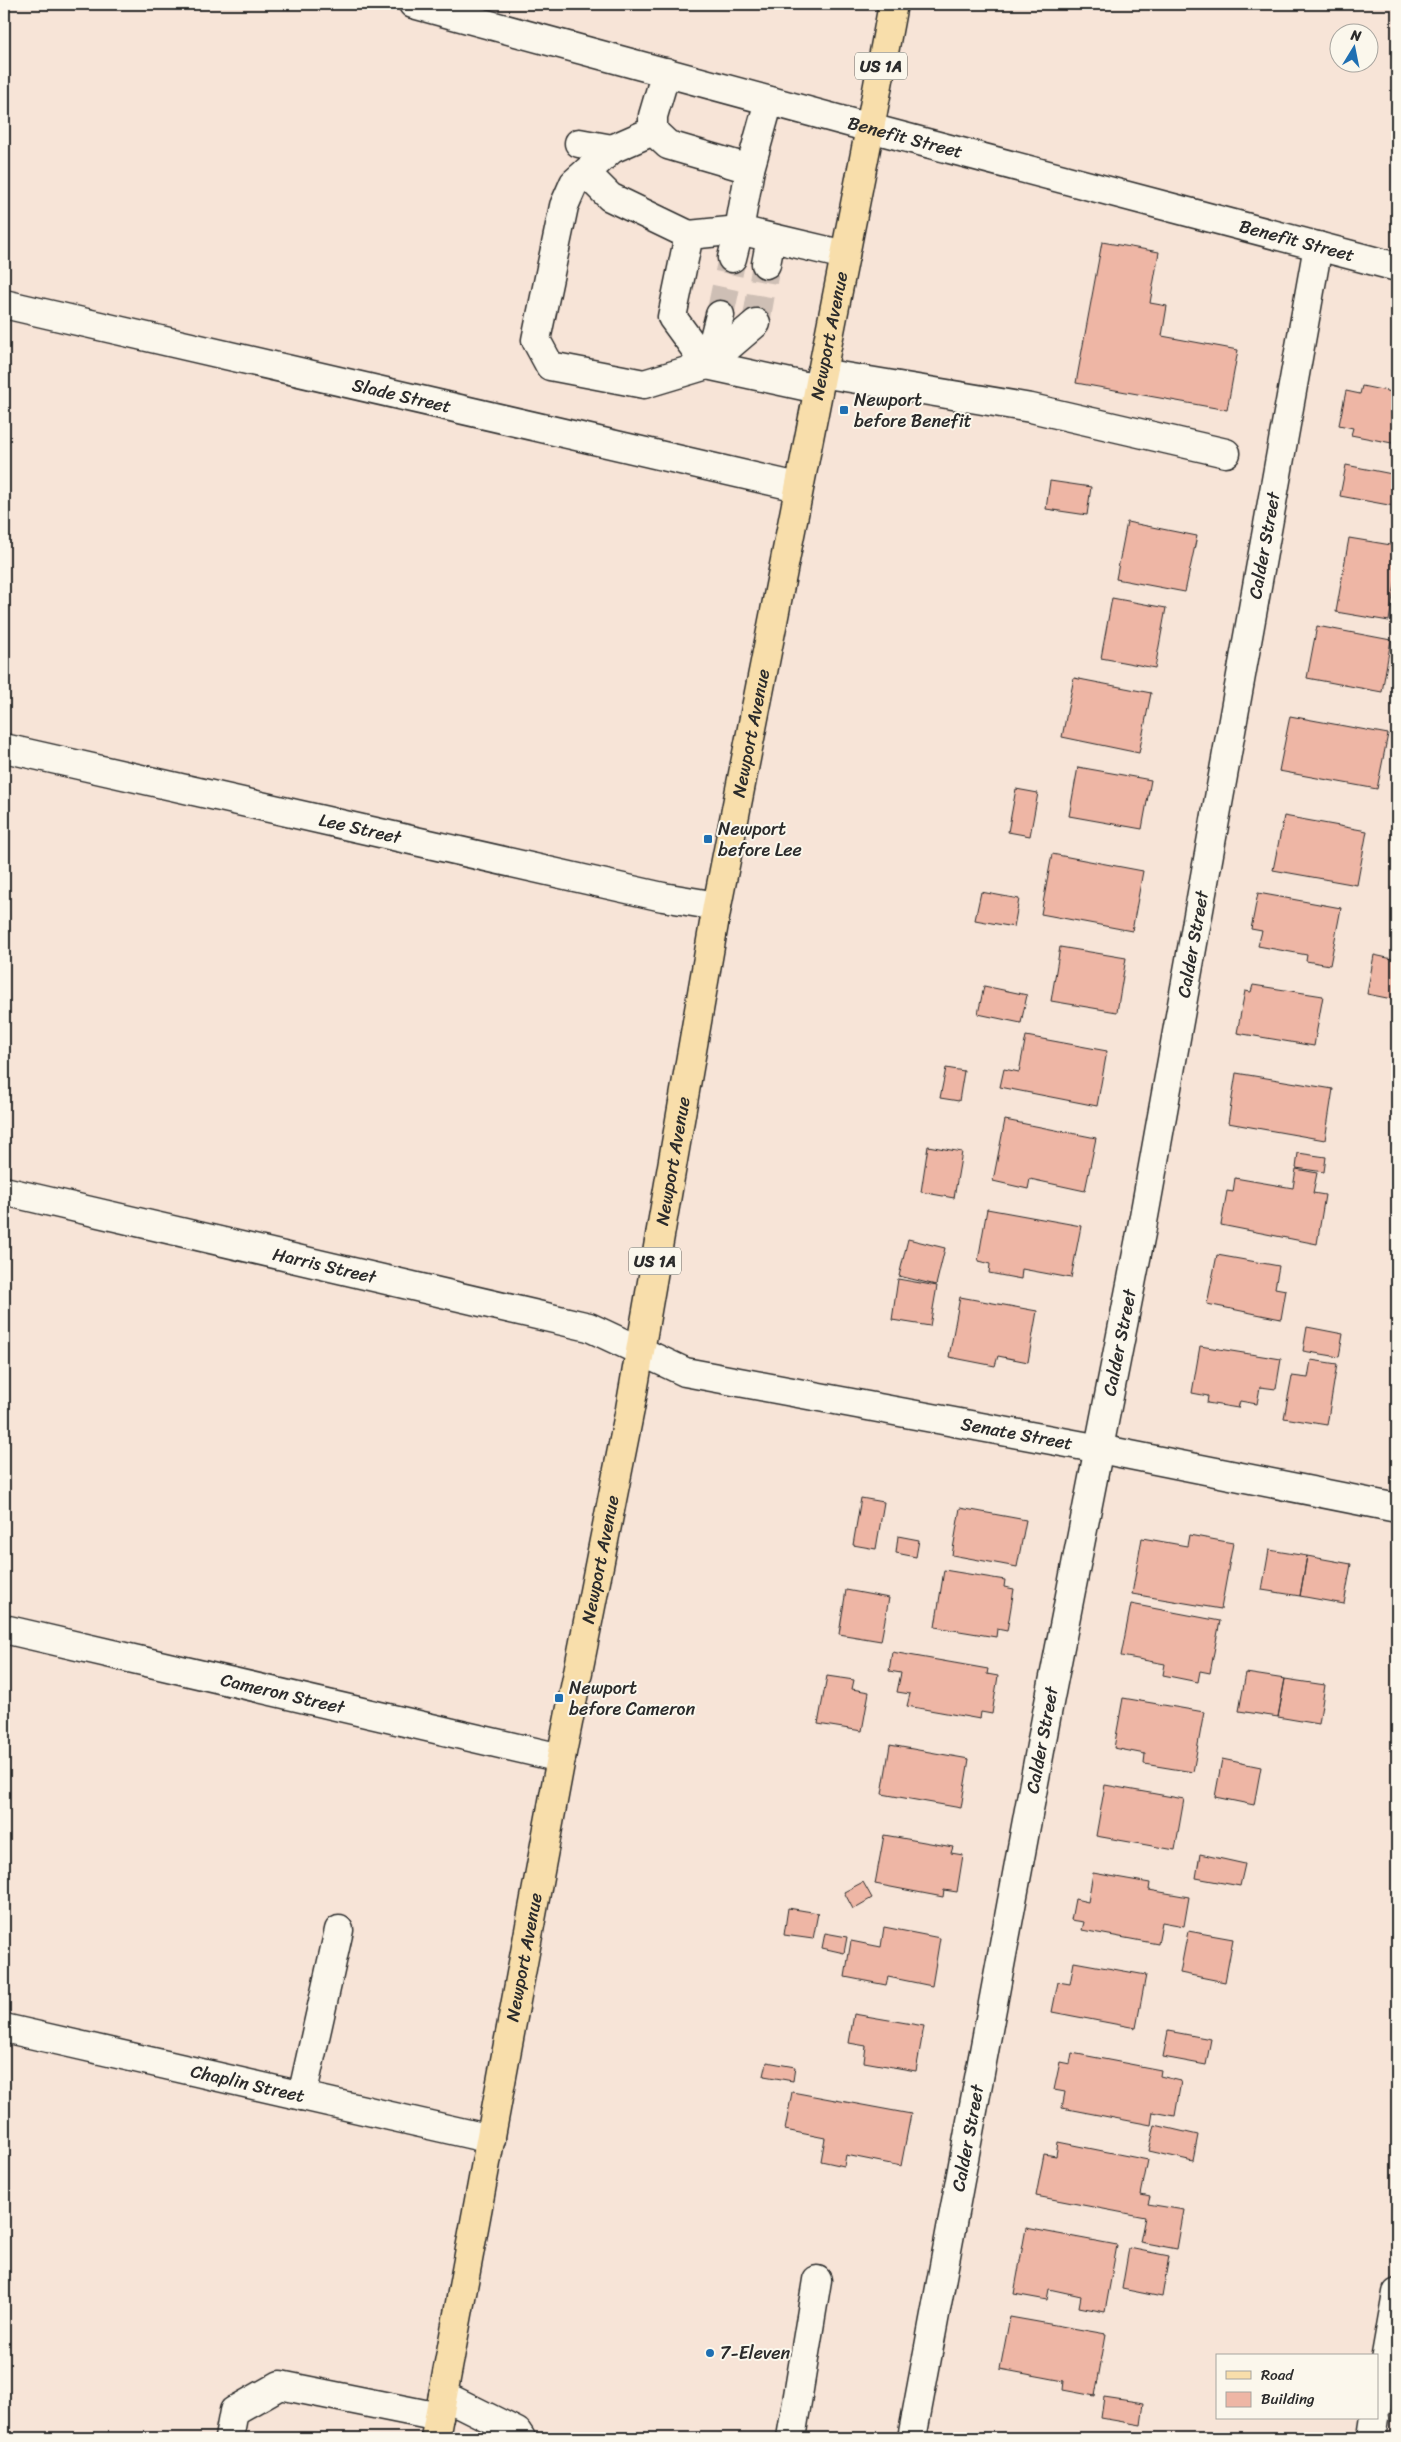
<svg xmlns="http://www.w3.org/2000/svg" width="1401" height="2442" viewBox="0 0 1401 2442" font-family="Sriracha,sans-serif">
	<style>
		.building { fill: #eeb6a5; stroke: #2b2b2b }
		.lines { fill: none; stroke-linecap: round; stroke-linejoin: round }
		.minor-tunnel { stroke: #cebfb5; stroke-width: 28; stroke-dasharray: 28 14; stroke-linecap: butt }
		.minor-casing { stroke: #2b2b2b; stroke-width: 31 }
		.major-casing { stroke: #2b2b2b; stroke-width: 31 }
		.minor { stroke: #fbf7ec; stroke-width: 28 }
		.major { stroke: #f8deab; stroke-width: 28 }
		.poi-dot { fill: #1f6fb2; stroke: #fbf7ec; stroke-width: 2 }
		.labels { text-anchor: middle; stroke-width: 4; stroke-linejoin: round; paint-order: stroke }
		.shield { fill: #fbf7ec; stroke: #696865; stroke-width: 1 }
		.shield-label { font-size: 16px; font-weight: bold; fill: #2b2b2b }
		.street-label { font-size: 18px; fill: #2b2b2b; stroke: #fbf7ec }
		.poi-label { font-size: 18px; fill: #2b2b2b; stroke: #fbf7ec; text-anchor: start }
	</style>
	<rect width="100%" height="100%" fill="#f7e4d7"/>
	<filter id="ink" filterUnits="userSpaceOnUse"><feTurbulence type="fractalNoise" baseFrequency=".02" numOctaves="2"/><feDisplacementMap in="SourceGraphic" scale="10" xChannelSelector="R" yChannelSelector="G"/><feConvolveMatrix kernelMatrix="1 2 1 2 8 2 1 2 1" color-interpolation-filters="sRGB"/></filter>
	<g filter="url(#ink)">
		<!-- building -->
		<path class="building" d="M1102 242 1159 252 1150 303 1167 306 1162 336 1238 350 1227 410 1076 383Z
			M1362 386 1397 393V444L1351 435 1353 428 1339 425 1346 391 1360 394Z
			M1346 465 1397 475 1394 506 1340 496Z
			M1050 481 1091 487 1087 515 1046 509Z
			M1127 522 1197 536 1185 592 1116 579Z
			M1349 538 1397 546V572L1389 621 1336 612Z
			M1112 598 1166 608 1155 668 1101 658Z
			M1317 626 1391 640 1382 692 1307 678Z
			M1074 678 1151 693 1139 753 1062 737Z
			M1290 716 1388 734 1377 789 1279 771Z
			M1078 767 1151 780 1142 829 1069 816Z
			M1016 789 1038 793 1030 836 1008 832Z
			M1284 816 1367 831 1357 885 1273 870Z
			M1052 854 1143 871 1132 931 1041 914Z
			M981 892 1019 899 1014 927 975 920Z
			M1258 893 1341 908 1330 965 1306 961 1307 955 1258 946 1262 931 1251 929Z
			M1060 947 1126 958 1117 1012 1051 1001Z
			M1374 955 1397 960V1000L1367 994Z
			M1253 985 1323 996 1314 1046 1237 1033 1245 991 1251 992Z
			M984 986 1027 995 1021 1023 978 1014Z
			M1026 1036 1107 1051 1097 1106 1000 1087 1004 1069 1019 1072Z
			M946 1068 964 1071 959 1101 940 1098Z
			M1236 1073 1333 1089 1325 1140 1228 1123Z
			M1005 1120 1096 1138 1085 1191 1030 1179 1028 1189 993 1181Z
			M928 1146 962 1152 954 1198 921 1192Z
			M1298 1153 1326 1157 1324 1172 1296 1168Z
			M1296 1169 1317 1173 1313 1193 1325 1195 1317 1244 1221 1225 1227 1191 1233 1192 1235 1178 1293 1188Z
			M987 1209 1081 1226 1071 1278 1022 1269 1021 1279 989 1273 990 1264 978 1261Z
			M908 1239 945 1248 936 1285 899 1276Z
			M1217 1255 1279 1266 1275 1288 1286 1290 1281 1319 1207 1304Z
			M898 1279 937 1286 930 1326 892 1320Z
			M960 1297 1037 1311 1028 1362 998 1356 995 1366 949 1357Z
			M1307 1327 1343 1334 1339 1357 1303 1351Z
			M1200 1346 1281 1359 1276 1389 1260 1387 1257 1404 1240 1401 1238 1408 1207 1403 1208 1396 1192 1393Z
			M1311 1360 1337 1364 1327 1425 1284 1418 1292 1376 1308 1378Z
			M861 1498 884 1502 876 1549 853 1545Z
			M960 1508 1026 1520 1017 1567 952 1555Z
			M1189 1535 1233 1543 1221 1609 1132 1594 1142 1538 1187 1546Z
			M898 1536 919 1540 916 1557 896 1553Z
			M1269 1550 1307 1556 1300 1596 1262 1590Z
			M1307 1556 1351 1564 1344 1604 1300 1596Z
			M944 1570 1005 1580 1004 1587 1014 1589 1007 1631 997 1629 996 1637 935 1627Z
			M846 1590 889 1598 881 1641 839 1634Z
			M1131 1604 1220 1621 1210 1673 1200 1671 1198 1682 1163 1675 1165 1664 1121 1656Z
			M892 1652 988 1669 987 1674 998 1676 992 1714 981 1712 980 1719 907 1706 910 1694 897 1692 901 1673 889 1671Z
			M1246 1673 1285 1679 1278 1717 1239 1711Z
			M827 1676 854 1680 852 1689 869 1692 862 1731 818 1724Z
			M1285 1679 1325 1685 1319 1724 1278 1717Z
			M1123 1698 1204 1712 1193 1772 1144 1764 1145 1754 1114 1748Z
			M890 1745 969 1759 961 1808 882 1794Z
			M1222 1759 1261 1767 1254 1805 1215 1797Z
			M1105 1785 1184 1799 1175 1850 1096 1836Z
			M884 1835 953 1847 951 1853 963 1855 957 1892 944 1890 943 1897 875 1884Z
			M1200 1854 1245 1864 1240 1886 1196 1878Z
			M1093 1873 1150 1883 1149 1890 1189 1897 1184 1926 1162 1922 1158 1944 1082 1930 1084 1922 1071 1920 1075 1899 1088 1902Z
			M863 1882 872 1898 853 1909 844 1892Z
			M788 1908 818 1913 813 1939 784 1935Z
			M884 1927 940 1938 932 1986 888 1977 886 1985 845 1977 851 1941 881 1947Z
			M1188 1931 1233 1939 1225 1982 1180 1973Z
			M825 1933 847 1937 844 1953 822 1948Z
			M1074 1962 1146 1975 1136 2028 1052 2012 1058 1982 1070 1984Z
			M854 2014 924 2026 916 2071 864 2062 866 2046 849 2043Z
			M1168 2031 1211 2039 1206 2065 1163 2057Z
			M1072 2053 1161 2070 1160 2076 1181 2081 1175 2116 1153 2112 1151 2125 1062 2108 1065 2092 1054 2090 1060 2062 1070 2064Z
			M767 2062 795 2067 793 2081 764 2076Z
			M792 2092 911 2114 901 2166 846 2155 844 2166 821 2161 825 2138 785 2130Z
			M1155 2125 1198 2135 1193 2161 1149 2151Z
			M1058 2142 1148 2160 1141 2195 1150 2197 1148 2204 1184 2210 1177 2249 1140 2242 1145 2217 1036 2196 1044 2154 1056 2156Z
			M1026 2228 1117 2245 1105 2312 1079 2307 1081 2296 1049 2289 1047 2300 1014 2294Z
			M1129 2248 1169 2256 1162 2297 1122 2289Z
			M1010 2317 1106 2334 1095 2396 1063 2390 1064 2381 1000 2369Z
			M1104 2397 1144 2403 1141 2425 1101 2418Z"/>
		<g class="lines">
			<!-- minor-tunnel -->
			<path class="minor-tunnel" d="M720 315 732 258
				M756 323 766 264"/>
			<defs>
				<g id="minor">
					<path id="s1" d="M413 4 870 128 1397 267"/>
					<path d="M666 72 653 116V131L668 145 750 169 739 230 845 255"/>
					<path d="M653 131 612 149 574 183 564 206 536 340 550 366 644 384 707 365 756 323"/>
					<path d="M579 143 612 149"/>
					<path d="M750 169 769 101"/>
					<path d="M586 173 610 197 689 235"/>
					<path d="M766 264 771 238"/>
					<path id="s2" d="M4 304 798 487"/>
					<path d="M720 315 707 365 818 389"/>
					<path d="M707 365 672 317 689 235 739 230 732 258"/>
					<path d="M821 373 1031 408 1226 453"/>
					<path id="s3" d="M4 748 663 897 717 906"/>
					<path id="s4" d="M4 1191 589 1327 685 1372 1100 1449 1397 1508"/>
					<path id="s5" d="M4 1629 561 1758"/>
					<path id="s6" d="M4 2028 491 2139"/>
					<path d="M302 2096 339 1930"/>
					<path d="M443 2395 517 2432 521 2438"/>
					<path d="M1377 2406 1397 2293"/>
					<path d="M229 2438 234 2411 280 2385 439 2417"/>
					<path d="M791 2438 817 2280"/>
					<path id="s7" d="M912 2438 1047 1713 1141 1233 1318 246"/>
					<path d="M1372 2438 1375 2418"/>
				</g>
				<g id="major">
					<path id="s8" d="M435 2438 561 1758 630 1409 717 906 870 128 893 4"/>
				</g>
			</defs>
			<!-- minor casing -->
			<use href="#minor" class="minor-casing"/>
			<!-- major casing -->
			<use href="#major" class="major-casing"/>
			<!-- minor -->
			<use href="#minor" class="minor"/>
			<!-- major -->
			<use href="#major" class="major"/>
		</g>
	</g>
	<!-- markers -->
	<g class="poi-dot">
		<rect x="839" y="405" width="10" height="10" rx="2.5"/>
		<rect x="703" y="834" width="10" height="10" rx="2.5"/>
		<rect x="554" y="1693" width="10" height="10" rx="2.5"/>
		<circle cx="710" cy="2353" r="5"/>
	</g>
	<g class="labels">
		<!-- shield labels -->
		<g class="shield">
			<rect x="855" y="52.5" width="52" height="27" rx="4"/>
			<rect x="629" y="1247.5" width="52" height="27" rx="4"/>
		</g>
		<g class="shield-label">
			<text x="881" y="72">US 1A</text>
			<text x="655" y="1267">US 1A</text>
		</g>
		<!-- street labels -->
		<g class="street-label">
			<text dy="6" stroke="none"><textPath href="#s1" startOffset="510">Benefit Street</textPath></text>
			<text dy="6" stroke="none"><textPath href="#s1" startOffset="915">Benefit Street</textPath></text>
			<text dy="6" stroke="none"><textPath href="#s8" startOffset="2139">Newport Avenue</textPath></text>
			<text dy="6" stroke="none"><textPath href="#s2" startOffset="408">Slade Street</textPath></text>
			<text dy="6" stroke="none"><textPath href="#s7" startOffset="1925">Calder Street</textPath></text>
			<text dy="6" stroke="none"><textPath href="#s8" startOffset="1734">Newport Avenue</textPath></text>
			<text dy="6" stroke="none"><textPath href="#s3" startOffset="365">Lee Street</textPath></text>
			<text dy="6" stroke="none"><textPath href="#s7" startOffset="1520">Calder Street</textPath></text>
			<text dy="6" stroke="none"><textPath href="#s8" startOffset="1299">Newport Avenue</textPath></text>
			<text dy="6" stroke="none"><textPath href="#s4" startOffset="329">Harris Street</textPath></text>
			<text dy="6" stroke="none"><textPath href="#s7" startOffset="1115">Calder Street</textPath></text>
			<text dy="6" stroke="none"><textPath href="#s4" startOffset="1044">Senate Street</textPath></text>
			<text dy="6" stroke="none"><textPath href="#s8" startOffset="894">Newport Avenue</textPath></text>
			<text dy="6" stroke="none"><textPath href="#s5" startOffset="286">Cameron Street</textPath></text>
			<text dy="6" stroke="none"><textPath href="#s7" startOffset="710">Calder Street</textPath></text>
			<text dy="6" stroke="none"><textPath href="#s8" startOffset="489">Newport Avenue</textPath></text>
			<text dy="6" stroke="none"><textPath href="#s6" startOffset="250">Chaplin Street</textPath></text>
			<text dy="6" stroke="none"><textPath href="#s7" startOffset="305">Calder Street</textPath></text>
		</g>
		<!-- poi labels -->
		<g class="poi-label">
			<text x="854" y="406">Newport<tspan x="854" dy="21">before Benefit</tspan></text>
			<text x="718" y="835">Newport<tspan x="718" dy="21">before Lee</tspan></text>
			<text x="569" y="1694">Newport<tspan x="569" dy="21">before Cameron</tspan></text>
			<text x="720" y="2359">7-Eleven</text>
		</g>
	</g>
	<!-- margin -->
	<rect width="1401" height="2442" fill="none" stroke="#fbf7ec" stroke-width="20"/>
	<rect x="10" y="10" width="1381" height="2422" fill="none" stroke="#2b2b2b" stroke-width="2" filter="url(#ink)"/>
	<!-- legend -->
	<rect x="1216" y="2354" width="162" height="65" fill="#fbf7ec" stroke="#a8a59f"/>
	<rect x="1226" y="2371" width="25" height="8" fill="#f8deab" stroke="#a8a59f"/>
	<text x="1261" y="2380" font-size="15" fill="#2b2b2b">Road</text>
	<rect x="1226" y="2392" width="25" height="15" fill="#eeb6a5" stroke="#a8a59f"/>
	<text x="1261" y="2404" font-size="15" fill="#2b2b2b">Building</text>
	<!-- north arrow -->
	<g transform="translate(1354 48) rotate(10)"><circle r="24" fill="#fbf7ec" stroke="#a8a59f"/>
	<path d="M0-4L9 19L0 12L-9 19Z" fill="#1f6fb2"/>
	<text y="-8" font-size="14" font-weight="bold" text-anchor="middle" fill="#2b2b2b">N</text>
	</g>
</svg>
